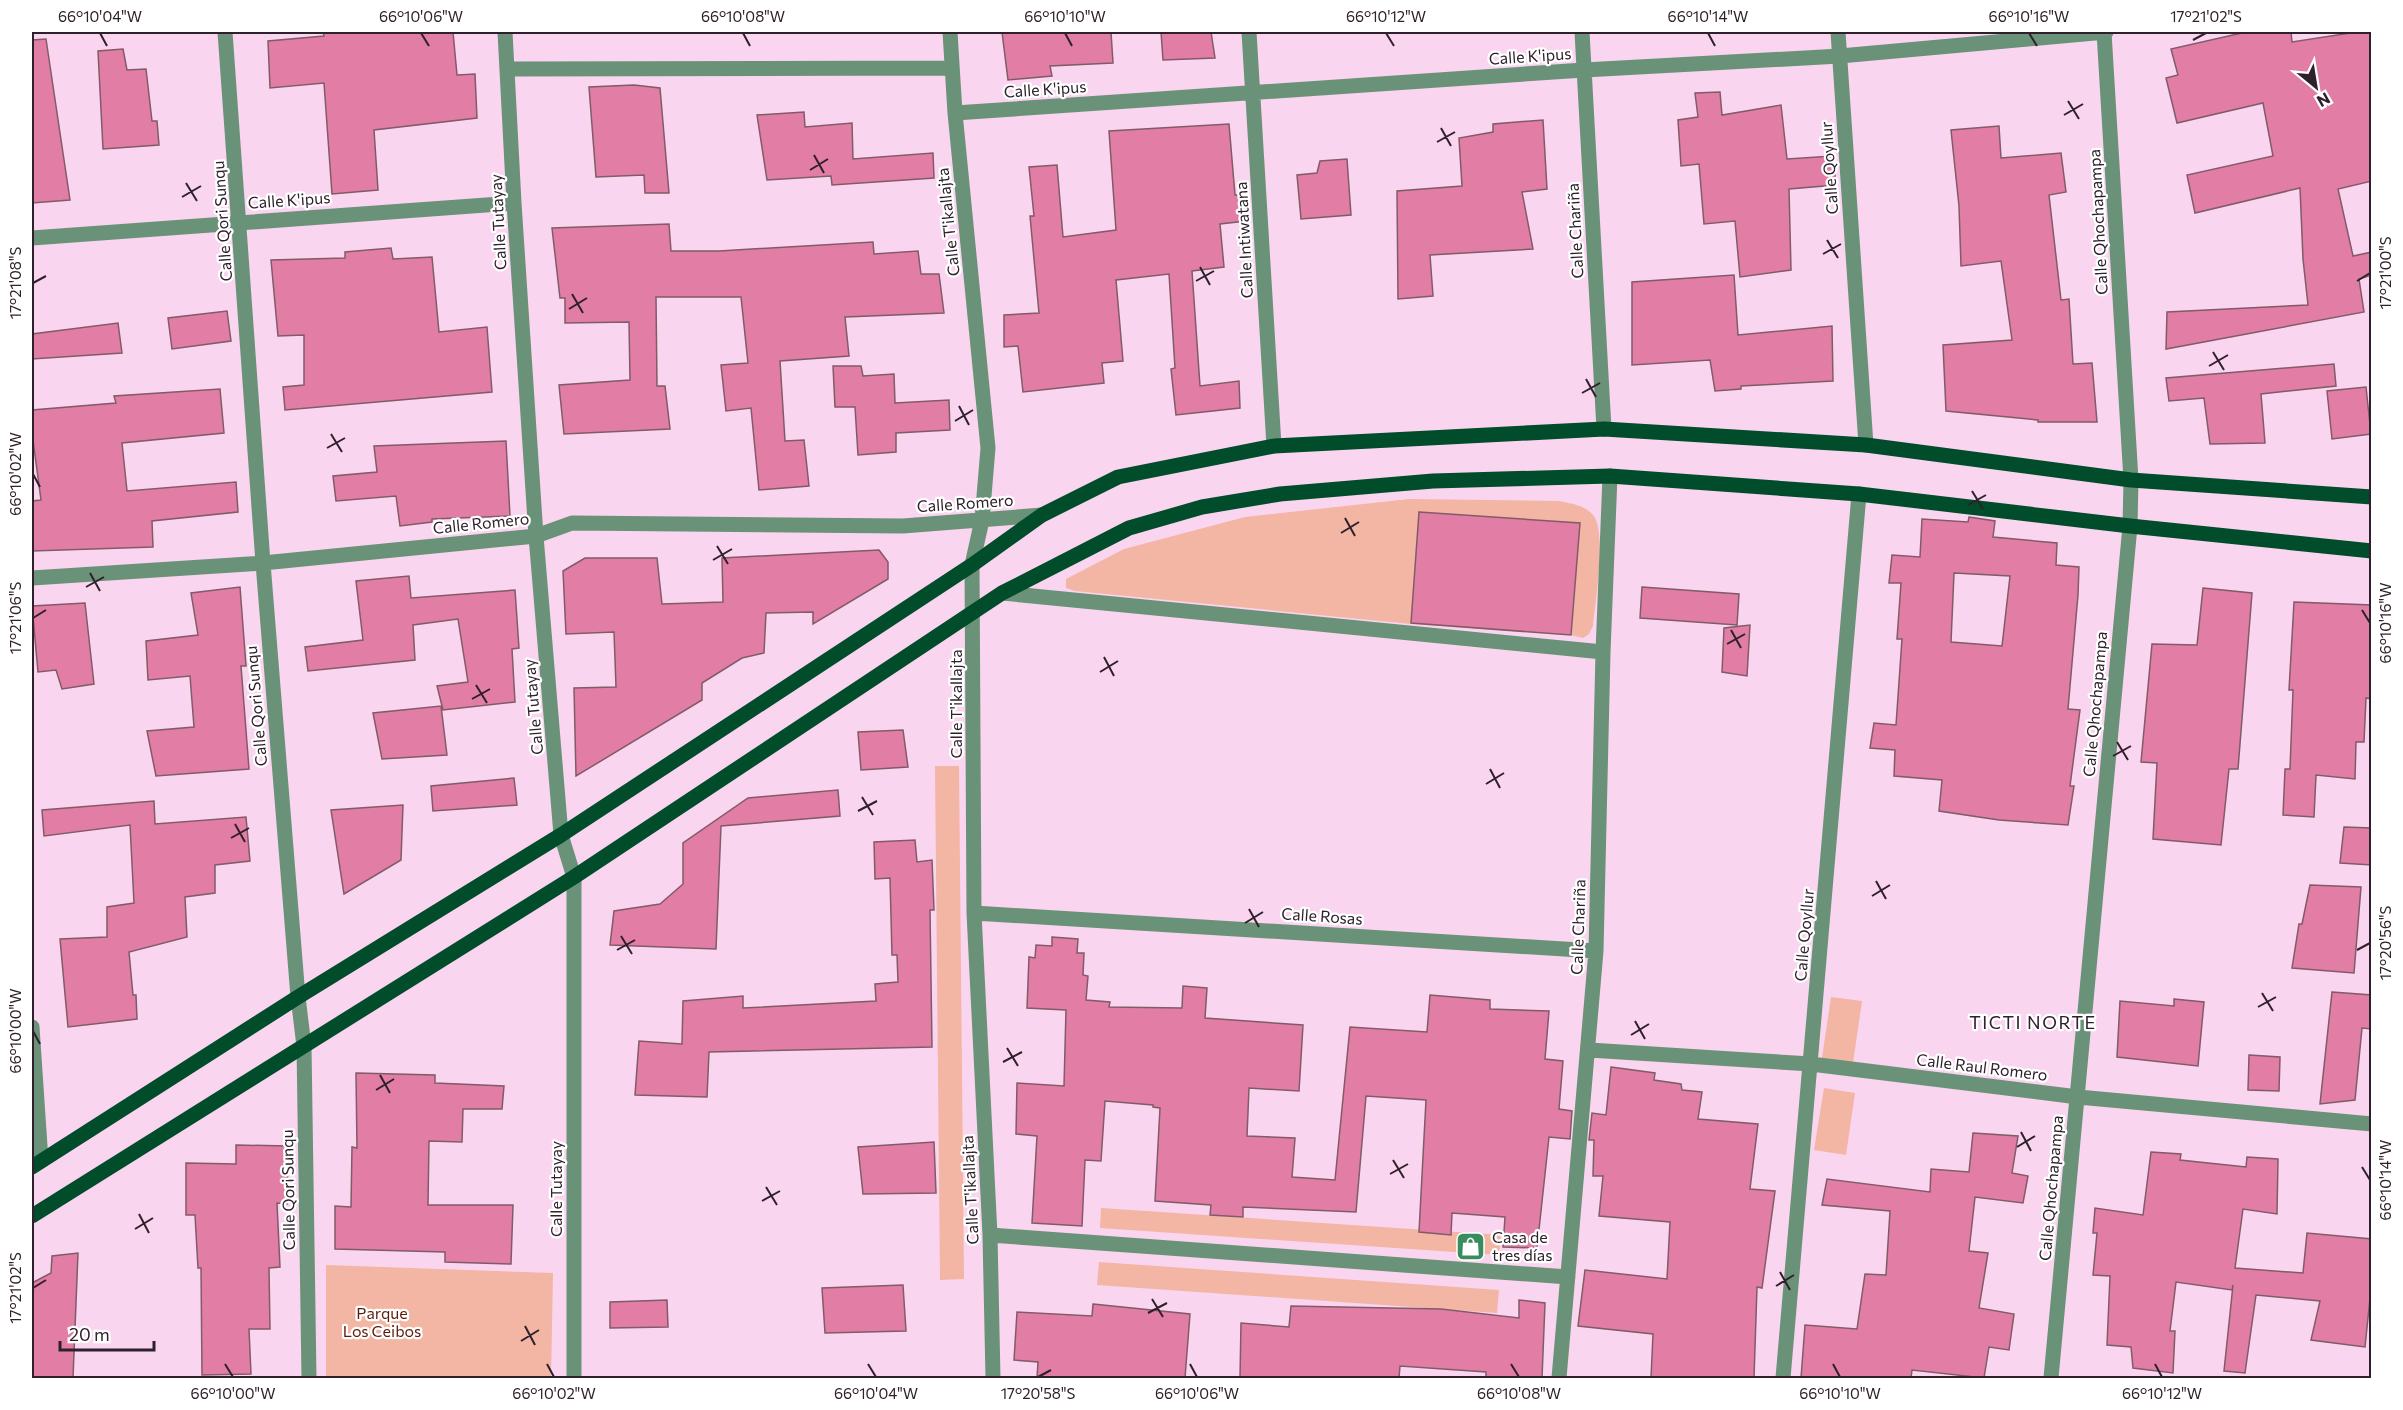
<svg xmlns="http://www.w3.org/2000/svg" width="2403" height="1410" viewBox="0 0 2403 1410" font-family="Commissioner,sans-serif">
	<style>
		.green { fill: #f3b5a4 }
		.building { fill: #e27ea5; stroke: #815b68; stroke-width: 1.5; fill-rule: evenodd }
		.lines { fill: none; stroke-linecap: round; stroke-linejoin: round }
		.minor { stroke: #6a9279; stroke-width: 15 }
		.major { stroke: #014c2b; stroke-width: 15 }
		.ticks { fill: none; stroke: #2e212b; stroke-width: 2 }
		.labels { text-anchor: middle; stroke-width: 4.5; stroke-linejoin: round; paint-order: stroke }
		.street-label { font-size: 16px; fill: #2e212b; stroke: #fff }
		.poi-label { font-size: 16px; fill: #2e212b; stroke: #fff; text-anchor: start }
		.park-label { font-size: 16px; fill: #5b1d0b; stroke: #fff }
		.neighbourhood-label { font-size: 18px; letter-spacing: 1.5px; fill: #2e212b; stroke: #fff }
		.neatline { fill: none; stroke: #2e212b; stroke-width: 2 }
		.ticks-label { font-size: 15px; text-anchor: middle; fill: #2e212b }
	</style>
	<rect width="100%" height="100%" fill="#fad5ef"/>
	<!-- green -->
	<path class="green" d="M1409 499 1559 501C1573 504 1584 505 1593 515 1607 530 1595 604 1593 626L1589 634 1583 638 1571 635 1411 624 1075 591 1066 588V579L1124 549 1245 517Z
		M935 766H959L964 1279 940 1280Z
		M1831 997 1862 1001 1853 1063 1822 1058Z
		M1824 1088 1855 1093 1846 1155 1814 1150Z
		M1101 1208 1501 1235 1499 1255 1100 1228Z
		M1099 1262 1499 1290 1497 1313 1097 1285Z
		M326 1265 553 1273 551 1378H326Z"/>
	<!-- building -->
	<path class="building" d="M323 32H453L457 75 475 74 477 118 374 130 378 190 332 194 324 83 270 88 268 41 324 36Z
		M1002 32H1111L1113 63 1050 66 1052 76 1008 80Z
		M1161 32H1211L1215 58 1163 60Z
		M2246 32H2291L2292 42 2357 32H2372V181L2338 189 2353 256 2372 252V275L2359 279 2364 312 2166 349 2167 312 2308 305 2303 259 2300 188 2195 213 2187 175 2273 156 2263 103 2177 123 2166 78 2178 75 2171 49Z
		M46 39 70 200 32 203V40Z
		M123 49 127 70 146 69 152 121H157L159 145 103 149 98 51Z
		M634 85 660 88 669 193H645L644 175 596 177 589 87Z
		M1720 92 1722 115 1781 105 1787 159 1833 156 1836 185 1789 189 1791 270 1740 277 1735 221 1704 224 1699 164 1681 166 1678 120 1698 117 1695 93Z
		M804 112 805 127 852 123 853 159 933 153 934 178 832 185 831 176 767 180 757 115Z
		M1543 120 1547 189 1522 192 1533 249 1430 255 1433 296 1398 299 1397 191 1462 186 1459 138 1493 132V124Z
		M1229 124 1235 195H1242L1246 221 1220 224 1224 267 1192 271 1200 386 1239 381 1240 408 1176 415 1171 369 1175 368 1169 274 1116 280 1123 361 1102 363 1104 383 1023 392 1018 346 1004 347V315L1039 313 1030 216H1034L1029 167 1057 165 1063 237 1116 230 1109 131Z
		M1999 126 2001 158 2061 153 2066 192 2049 195 2061 300 2069 299 2073 364 2092 363 2097 422H2038V420L1946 411 1943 345 2012 340 2001 261 1961 266 1959 206 1951 130Z
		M1347 159 1351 215 1301 219 1297 175 1317 173 1320 161Z
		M669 224 671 251H719L873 242 874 254 918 251 921 274H939L944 313 845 317 849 356 780 361 785 441 804 440 809 486 759 490 751 408 726 411 721 365 748 363 741 297H656L657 386H665L670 429 564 434 559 385 630 380 629 322 565 323V298H560L552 228Z
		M391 248 393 259 432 257 439 332 487 327 492 392 285 410 283 387 304 385V335L278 336 271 260 345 258V252Z
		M1734 275 1738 335 1832 326 1833 381 1741 386V389L1715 391 1710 360 1632 365V282Z
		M227 311 231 341 172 349 168 318Z
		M118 323 122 353 32 359V334Z
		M2334 364 2336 386 2261 394 2265 443 2210 444 2204 398 2169 401 2166 378Z
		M833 366H861L863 376 894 374 895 403 949 400 950 430 896 433V452L858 455 855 407H835Z
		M2366 387 2371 434 2332 439 2327 391Z
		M220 389 224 433 122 443 127 491 236 482 238 512 152 521 153 547 32 551V501L41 500 32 433V410L116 403 114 396Z
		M506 441 510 516 432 519V522L400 526 396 496 336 501 333 476 377 472 374 446Z
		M1419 512 1580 523 1571 635 1411 623Z
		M1969 517 1995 521 1993 537 2057 543 2056 565 2079 567 2078 595 2068 709 2080 710 2070 786H2074L2068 825 1999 820 1939 811 1942 780 1894 776 1895 750 1870 748 1874 723 1896 725 1902 639H1897L1901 583H1889L1892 555 1920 557 1922 519 1968 522ZM1954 573 2010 576 2002 646 1951 642Z
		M879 550 888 562V579L813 624V612L766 613 764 653 742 658 702 683V700L576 776 574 688 616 687 614 632 566 634 563 571 585 558H657L662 604 723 602 722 558Z
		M409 576 411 598 515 590 519 648 512 649 515 702 443 710 437 686 468 682 458 619 413 625 415 660 308 671 305 647 363 640 356 581Z
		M240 587 246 666H241L249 769 156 776 147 731 194 727 190 676 148 680 146 641 198 635 191 593Z
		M1642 587 1739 594 1737 625 1640 618Z
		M2203 588 2252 593 2238 769H2229L2221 845 2153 839 2157 763 2141 762 2152 644 2197 645Z
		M2294 602 2372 605V699L2366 698 2364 742H2356L2355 779 2316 775 2314 817 2283 815 2285 769H2290L2293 690H2289Z
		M85 603 94 684 62 689 56 670 38 672 32 606Z
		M1750 625 1747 676 1722 672 1724 628Z
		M441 706 447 755 382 759 373 713Z
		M903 730 908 767 861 770 858 732Z
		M514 778 517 805 433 811 431 786Z
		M838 790 840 816 721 826 716 949 610 945 614 911 660 904 683 884V843L748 798Z
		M154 801 155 824 246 817 250 861 215 865V893L185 897 187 937 129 952 133 995H136L137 1019 68 1027 60 939 107 937V907L134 903 130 825 44 836 42 810Z
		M403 805 401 860 344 894 331 810Z
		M2344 827 2372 828V865L2340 863Z
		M915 840 917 862 932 860 934 910H930L932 1047 709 1052 707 1097 635 1095 639 1041 682 1044 683 1001 743 996V1008L876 1001 875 984 898 982 897 955H892L890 878 875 879 874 842Z
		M2310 885 2361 887 2354 973 2292 968 2299 924H2302Z
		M1052 937 1078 939 1077 953H1084L1083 975 1088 976 1086 1000 1110 1002 1109 1007 1182 1008 1183 986 1207 988 1205 1018 1303 1025 1299 1091 1249 1088 1247 1136 1295 1138 1292 1177 1335 1180 1350 1027 1427 1032 1430 995 1490 1000V1009L1549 1011 1545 1059 1563 1061 1559 1109 1572 1111 1570 1139 1549 1137 1537 1248 1503 1247 1505 1217 1452 1213 1451 1235 1419 1232 1426 1100 1366 1096 1356 1212 1243 1207V1217L1210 1215 1211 1205 1155 1201 1160 1108 1153 1107V1105L1105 1101 1101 1161 1085 1160 1082 1226 1032 1223 1037 1136 1016 1134 1017 1083 1064 1086 1066 1010 1027 1008 1029 957 1035 958 1036 945 1052 946Z
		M2332 992 2372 995V1029L2362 1028 2355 1100 2320 1104Z
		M2174 999 2204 1002 2198 1066 2117 1057 2120 1001 2174 1006Z
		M2249 1055 2280 1057 2279 1091 2248 1090Z
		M1611 1067 1655 1073 1654 1080 1681 1084 1682 1090 1702 1092 1698 1119 1758 1124 1750 1189 1775 1191 1762 1288 1757 1287 1754 1378H1651L1653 1334 1578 1326 1585 1270 1667 1279 1670 1222 1599 1216 1603 1176H1593L1594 1140H1589L1592 1113 1606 1115Z
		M356 1073 435 1075V1083L504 1086 502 1109H463L462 1142 429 1141 428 1205H513L511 1264 445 1262V1252L335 1249V1206L351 1207 352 1147 357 1148Z
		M1973 1133 2018 1136 2012 1173 2028 1176 2023 1203 1975 1197 1969 1251 1988 1253 1979 1308 2014 1314 2009 1350 1989 1347 1984 1378 1912 1370 1911 1378H1801L1805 1325 1857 1329 1865 1274 1886 1275 1890 1211 1822 1205 1827 1179 1930 1192 1931 1169 1969 1172Z
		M934 1142 936 1193 863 1194 858 1147Z
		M236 1145 288 1146 287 1204 277 1203 280 1267 269 1268 270 1329H249L251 1374 202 1375 201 1268H198L195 1215H186V1163L236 1164Z
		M2151 1152 2181 1154 2180 1160 2246 1167 2247 1157 2278 1159 2277 1214 2243 1209 2235 1268 2303 1273 2307 1233 2372 1239V1279L2365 1347 2311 1340 2320 1301 2256 1295 2245 1373 2224 1371 2233 1285 2232 1290 2176 1282 2170 1331H2175L2173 1373 2133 1368 2131 1347 2107 1345 2110 1276 2093 1275 2097 1233H2093L2095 1208 2143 1215Z
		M78 1253 73 1378H32V1283L51 1273 52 1256Z
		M903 1285 906 1331 825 1333 822 1288Z
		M667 1300 668 1327 610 1328V1302Z
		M1519 1300 1545 1303 1542 1378H1486V1372L1400 1366 1399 1378H1240L1241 1323 1289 1327 1291 1306 1441 1309 1519 1318Z
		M1093 1304 1190 1314 1185 1378H1037L1038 1362 1014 1360 1017 1312 1092 1316Z"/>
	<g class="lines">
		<!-- minor -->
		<path class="minor" d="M225 32 263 563 298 997 304 1046 309 1378
			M505 32 514 203 536 536 561 835 574 877V1378
			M950 32 955 113 988 448 982 520 972 565 974 913 990 1235 993 1378
			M1249 32 1274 446
			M1582 32 1604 429
			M1838 32 1866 445
			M508 69 952 68
			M955 113 1584 70 1840 56 2106 32
			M32 238 514 203
			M32 578 263 563 536 536 572 523 903 526 1042 515
			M1002 593 1603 652
			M974 913 1596 951
			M32 1027 41 1161
			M1589 1050 1811 1064 2078 1097 2372 1124
			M990 1235 1568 1277
			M1559 1378 1596 951 1603 652 1610 476
			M1783 1378 1859 494
			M2051 1378 2130 526 2131 480 2104 32"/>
		<!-- major -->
		<path class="major" d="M32 1167 298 997 561 835 972 565 1042 515 1118 477 1274 446 1604 429 1866 445 2131 480 2372 497
			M32 1216 574 877 1002 593 1129 528 1202 507 1280 494 1433 481 1610 476 1859 494 2130 526 2372 551"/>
	</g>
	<!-- ticks -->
	<path class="ticks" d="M100 33 107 46M421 33 429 46M743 33 750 46M1065 33 1072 46M1386 33 1394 46M1708 33 1715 46M2029 33 2037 46M2193 40 2206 33M2068 101 2079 119M2064 115 2083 104M1441 128 1451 146M1437 142 1455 132M814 155 824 173M810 170 828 159M186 183 197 201M182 197 201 186M1827 240 1838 258M1823 254 1841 244M1200 267 1210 285M1196 281 1214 271M2357 281 2370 273M33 283 46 276M572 294 583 313M569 309 587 298M2213 352 2224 370M2209 366 2228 355M1586 379 1596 397M1582 393 1600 383M959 406 969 425M955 421 973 410M331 434 342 452M327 448 345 438M33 474 40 487M1972 491 1983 509M1968 505 1986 495M1345 518 1355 536M1341 533 1359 522M717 546 728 564M713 560 732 549M90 573 100 591M86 587 104 577M2362 610 2370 623M33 618 46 610M1731 630 1741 648M1727 644 1745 634M1104 657 1114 676M1100 672 1118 661M476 685 487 703M472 699 490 689M2117 742 2128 760M2113 756 2131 746M1490 769 1500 788M1486 784 1504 773M862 797 873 815M858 811 877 801M235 824 245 842M231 838 249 828M1876 881 1886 899M1872 896 1890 885M1249 909 1259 927M1245 923 1263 912M621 936 632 954M617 950 635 940M2357 950 2370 943M2262 993 2273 1011M2258 1007 2276 997M1635 1021 1645 1039M33 1031 40 1044M1631 1035 1649 1024M1007 1048 1018 1066M1003 1062 1022 1052M380 1075 390 1093M376 1090 394 1079M2021 1132 2031 1151M2017 1147 2035 1136M1393 1160 1404 1178M2362 1167 2370 1180M1390 1174 1408 1164M766 1187 777 1205M762 1201 780 1191M139 1214 149 1233M135 1229 153 1218M1780 1272 1790 1290M1776 1286 1794 1275M33 1288 46 1280M1152 1299 1163 1317M1148 1313 1167 1303M525 1326 535 1345M521 1341 539 1330M225 1364 233 1377M547 1364 554 1377M868 1364 876 1377M1190 1364 1197 1377M1511 1364 1519 1377M1833 1364 1840 1377M2155 1364 2162 1377M1038 1377 1051 1370"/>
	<!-- icons -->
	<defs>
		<symbol id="shop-square" viewBox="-11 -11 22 22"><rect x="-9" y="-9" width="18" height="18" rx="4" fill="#398c5e" stroke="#fff"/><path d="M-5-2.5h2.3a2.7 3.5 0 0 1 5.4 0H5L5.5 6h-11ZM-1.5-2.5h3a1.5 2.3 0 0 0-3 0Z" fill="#fff"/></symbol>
	</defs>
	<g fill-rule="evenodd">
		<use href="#shop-square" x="1454" y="1230" width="33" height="33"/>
	</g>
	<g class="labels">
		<!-- street labels -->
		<g class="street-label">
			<text transform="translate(1530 56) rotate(-4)" y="6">Calle K'ipus</text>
			<text transform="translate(1045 89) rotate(-4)" y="6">Calle K'ipus</text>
			<text transform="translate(1829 168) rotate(-94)" y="6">Calle Qoyllur</text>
			<text transform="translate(289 200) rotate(-4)" y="6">Calle K'ipus</text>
			<text transform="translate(222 221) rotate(-94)" y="6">Calle Qori Sunqu</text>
			<text transform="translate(498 222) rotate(-93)" y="6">Calle Tutayay</text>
			<text transform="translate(948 222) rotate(-96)" y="6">Calle T'ikallajta</text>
			<text transform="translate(2098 222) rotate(-93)" y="6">Calle Qhochapampa</text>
			<text transform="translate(1575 231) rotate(-93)" y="6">Calle Chariña</text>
			<text transform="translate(1244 240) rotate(-93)" y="6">Calle Intiwatana</text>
			<text transform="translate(965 503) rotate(-4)" y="6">Calle Romero</text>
			<text transform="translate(481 523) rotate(-6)" y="6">Calle Romero</text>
			<text transform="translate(956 704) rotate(-90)" y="6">Calle T'ikallajta</text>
			<text transform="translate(2095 704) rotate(-85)" y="6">Calle Qhochapampa</text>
			<text transform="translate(256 706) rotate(-95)" y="6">Calle Qori Sunqu</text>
			<text transform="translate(533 707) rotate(-95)" y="6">Calle Tutayay</text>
			<text transform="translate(1322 916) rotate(4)" y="6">Calle Rosas</text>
			<text transform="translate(1578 927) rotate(-88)" y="6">Calle Chariña</text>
			<text transform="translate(1804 935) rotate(-85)" y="6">Calle Qoyllur</text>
			<text transform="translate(1982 1067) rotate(7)" y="6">Calle Raul Romero</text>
			<text transform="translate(2051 1188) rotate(-85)" y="6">Calle Qhochapampa</text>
			<text transform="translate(556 1189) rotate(-90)" y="6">Calle Tutayay</text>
			<text transform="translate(288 1190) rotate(-91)" y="6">Calle Qori Sunqu</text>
			<text transform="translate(970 1190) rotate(-93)" y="6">Calle T'ikallajta</text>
		</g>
		<!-- poi labels -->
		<g class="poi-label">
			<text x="1492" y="1243">Casa de<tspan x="1492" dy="18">tres días</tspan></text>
		</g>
		<!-- park labels -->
		<g class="park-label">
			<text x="382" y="1319">Parque<tspan x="382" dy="18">Los Ceibos</tspan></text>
		</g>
		<!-- neighbourhood labels -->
		<g class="neighbourhood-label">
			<text x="2033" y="1029">TICTI NORTE</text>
		</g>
	</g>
	<!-- border -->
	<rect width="2403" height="1410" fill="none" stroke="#ffffff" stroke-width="66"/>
	<!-- north arrow -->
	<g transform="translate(2316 87) rotate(150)" stroke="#ffffff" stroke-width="4.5" paint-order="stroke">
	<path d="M0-4.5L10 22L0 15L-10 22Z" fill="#2e212b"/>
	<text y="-9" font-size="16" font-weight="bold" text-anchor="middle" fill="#2e212b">N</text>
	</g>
	<!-- scale -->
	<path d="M60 1341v9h94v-9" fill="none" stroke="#2e212b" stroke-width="3"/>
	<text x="69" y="1341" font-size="18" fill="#2e212b" stroke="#ffffff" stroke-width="4.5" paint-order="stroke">20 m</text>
	<rect x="33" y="33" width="2337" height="1344" class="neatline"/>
	<g class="ticks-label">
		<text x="100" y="22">66°10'04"W</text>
		<text x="421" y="22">66°10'06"W</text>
		<text x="743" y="22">66°10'08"W</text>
		<text x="1065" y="22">66°10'10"W</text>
		<text x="1386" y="22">66°10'12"W</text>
		<text x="1708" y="22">66°10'14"W</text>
		<text x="2029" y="22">66°10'16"W</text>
		<text x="2206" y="22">17°21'02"S</text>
		<text transform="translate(2386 273) rotate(-90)" y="5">17°21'00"S</text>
		<text transform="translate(16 283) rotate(-90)" y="5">17°21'08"S</text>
		<text transform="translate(16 474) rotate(-90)" y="5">66°10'02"W</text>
		<text transform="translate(16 618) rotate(-90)" y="5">17°21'06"S</text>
		<text transform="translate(2386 623) rotate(-90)" y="5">66°10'16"W</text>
		<text transform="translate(2386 943) rotate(-90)" y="5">17°20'56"S</text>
		<text transform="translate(16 1031) rotate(-90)" y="5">66°10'00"W</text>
		<text transform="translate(2386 1180) rotate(-90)" y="5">66°10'14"W</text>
		<text transform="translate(16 1288) rotate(-90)" y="5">17°21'02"S</text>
		<text x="233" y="1399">66°10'00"W</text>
		<text x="554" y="1399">66°10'02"W</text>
		<text x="876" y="1399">66°10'04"W</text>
		<text x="1038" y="1399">17°20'58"S</text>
		<text x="1197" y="1399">66°10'06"W</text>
		<text x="1519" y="1399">66°10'08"W</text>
		<text x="1840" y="1399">66°10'10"W</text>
		<text x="2162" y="1399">66°10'12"W</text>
	</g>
</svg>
